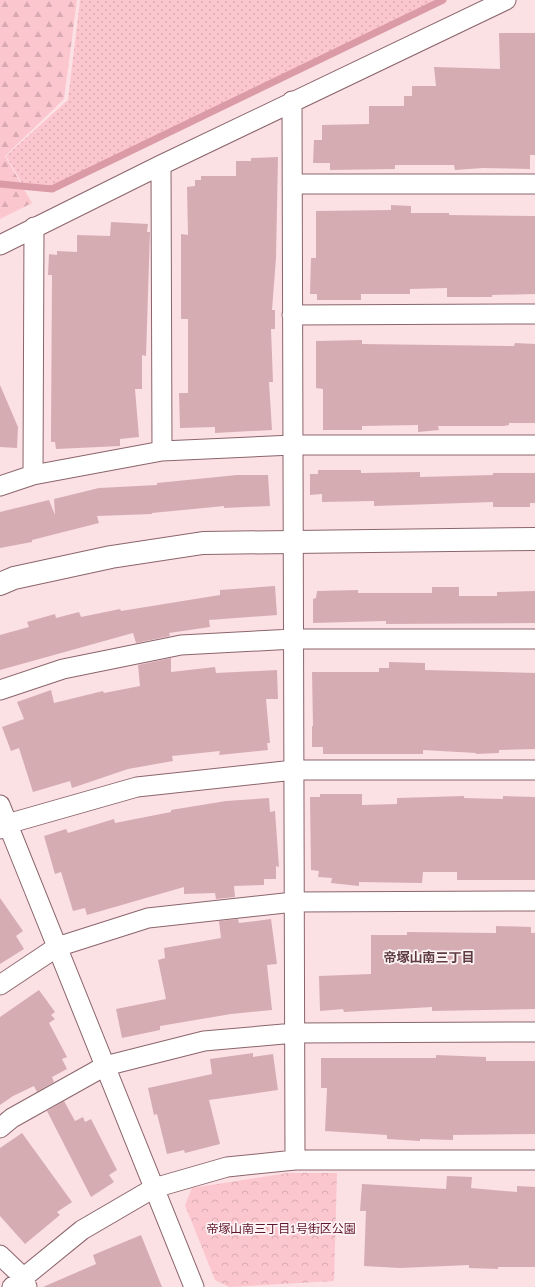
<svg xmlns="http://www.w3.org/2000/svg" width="535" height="1287" viewBox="0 0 535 1287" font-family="'PT Sans Narrow','Noto Sans JP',sans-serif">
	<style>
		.grass { fill: url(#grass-dots) }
		.forest { fill: url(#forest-firs) }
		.park { fill: url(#park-crowns) }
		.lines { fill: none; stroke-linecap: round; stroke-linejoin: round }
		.stream { stroke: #da9ba7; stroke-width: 7 }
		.building { fill: #d6acb3 }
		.minor-casing { stroke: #8b656c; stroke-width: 21 }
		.tertiary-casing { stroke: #8b656c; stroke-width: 24 }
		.minor { stroke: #fff; stroke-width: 19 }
		.tertiary { stroke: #fff; stroke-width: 22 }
		.labels { text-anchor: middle; stroke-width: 3.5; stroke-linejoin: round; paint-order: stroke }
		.park-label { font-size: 12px; fill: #5f152c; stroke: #fcf3f4 }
		.neighbourhood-label { font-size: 13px; font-weight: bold; fill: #5d3a41; stroke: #fcf3f4 }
	</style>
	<defs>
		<pattern id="grass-dots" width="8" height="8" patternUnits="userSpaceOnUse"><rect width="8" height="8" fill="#fcc6cf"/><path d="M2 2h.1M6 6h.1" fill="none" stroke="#d9aab2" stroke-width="1.8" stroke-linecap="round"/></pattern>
		<pattern id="forest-firs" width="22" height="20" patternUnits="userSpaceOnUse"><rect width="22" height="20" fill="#fcc6cf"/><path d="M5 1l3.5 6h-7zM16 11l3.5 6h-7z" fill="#d9aab2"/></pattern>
		<pattern id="park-crowns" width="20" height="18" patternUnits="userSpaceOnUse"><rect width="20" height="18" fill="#fcc6cf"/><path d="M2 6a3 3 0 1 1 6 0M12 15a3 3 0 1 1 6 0" fill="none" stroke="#d9aab2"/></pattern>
	</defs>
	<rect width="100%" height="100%" fill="#fbe0e4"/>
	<!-- grass -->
	<path class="grass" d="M80 0H440L53 187 23 185 6 156 68 100Z"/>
	<!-- forest -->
	<path class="forest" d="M0 0H77L64 99 5 156 32 203 0 219Z"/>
	<!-- park -->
	<path class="park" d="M288 1173H337L334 1281 229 1287 215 1280 185 1205 192 1188Z"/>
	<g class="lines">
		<!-- stream -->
		<path class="stream" d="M0 184 52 189 443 0"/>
	</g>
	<!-- building -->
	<path class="building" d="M499 33H535V155H530V169L483 168 455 170 454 165H395V169L330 170V163H313L314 140H322V125L369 124V106H404V96H412V86H436L434 67 500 69Z
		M278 157 276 258 272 310H275V329H271L273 382H269L272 430 215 433V427L180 428 179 393H188V319H181V234L188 235 187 187 195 186V180H201V176H236V161H251V158Z
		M391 205 411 206V213H449V215L535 216V294L492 295V297H447V288L410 289V294H361V300H317V294H310L311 258H316V211L391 210Z
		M111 222 148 224 147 232H150L146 356 142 355V389H135L139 437 120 439V446L56 449 55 442H51V431L52 275H48L49 254 57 255V251L77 252V235L110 236Z
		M362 340V344L514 346 515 343 535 344V423H509V425L504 426H438L439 430 418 432V425L362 426V430H323V389L316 388V341Z
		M0 385 18 427 17 448 0 447Z
		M318 470H361V473L420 472V477L493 475V473H535V503H530V507H493V502L374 506V501L322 502V494L310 495V474H318Z
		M237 475H268L270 506 224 508V506L152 513V514L97 516 99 523 32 540V542L0 548V512L49 500 55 515 54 499 99 488 157 485V483Z
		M275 586 277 615 209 620 210 627 169 633 170 636 136 643 133 633 0 670V635L29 627 27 622 55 614 56 618 79 612 81 617 120 609 121 611 220 595V590Z
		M432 587H459V596H497V592L535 591V623L386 624V621L313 623V599L316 598 317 591 358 590V593H432Z
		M171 658V672L215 667 216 673 277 670 278 699H266L270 743H267L268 750 219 755 220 751 172 756 173 761 128 769 72 788 70 781 33 792 19 748 11 751 2 727 24 719 17 702 51 690 54 703 103 691 104 693 140 686 138 665Z
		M389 662 425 663V670L535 673V749L499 750V753L476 754V753L423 750V754H323V747H312V726H313L312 672H379V668H389Z
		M320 794H362V805L397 804V798L464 796V798L503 799V796L535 797V880H457V872H423L422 883 359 882V886L331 883 332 878 318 877 319 871 311 870 310 797H320Z
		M269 798 270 812 275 811 279 867 276 866V879H264V885L234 886 235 897 216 899 215 893 184 894V887L87 915 85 908 73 911 61 872 55 874 44 836 66 829 68 833 114 819 115 823 171 812V810L226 801Z
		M0 898 23 931 16 936 24 949 0 964Z
		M238 919 239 923 271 919 277 964 267 965 272 1010 231 1014 160 1026V1030L122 1038 116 1009 166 999 158 960 165 958 164 948 221 938 219 921Z
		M496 926 531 927V933H535V1009L432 1011V1007L344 1012 343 1009 320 1011 319 976 371 974V935H407V932L496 933Z
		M39 990 55 1012 51 1015 55 1019 49 1023 67 1057 62 1059 67 1069 52 1077 54 1082 37 1092 34 1086 13 1096 0 1105V1017Z
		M253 1053V1057L273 1054 278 1090 209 1100 220 1144 185 1153 184 1150 167 1154 157 1114 154 1115 148 1088 212 1074 210 1059Z
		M436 1055 486 1057V1061H535V1134L453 1135V1140L420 1139V1141L387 1139V1135L325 1131 327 1088H321V1058H436Z
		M64 1101 75 1121 83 1117 85 1122 91 1119 117 1170 109 1175 114 1182 91 1197 47 1111Z
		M22 1133 72 1202 57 1212 60 1215 25 1244 0 1216V1148Z
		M447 1176 472 1177 471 1188 517 1192V1186L535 1187V1267H498V1269L469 1268V1265L400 1268 364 1266 366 1211H360L362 1184 446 1189Z
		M141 1235 162 1287H43L96 1264 93 1255Z"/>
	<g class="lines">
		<defs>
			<path id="minor" d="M292 101 295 1160
				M161 165 162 451
				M292 184H535
				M0 245 161 165 506 0
				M292 315 535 314
				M33 475 34 227
				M0 486 33 475 162 451 293 445H535
				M0 690 63 669 181 645 294 639H535
				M0 805 194 1287
				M0 829 7 824 137 787 294 770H535
				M0 985 57 947 148 918 294 902 535 901
				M0 1128 12 1118 105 1066 204 1041 295 1033 535 1032
				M0 1255 23 1277 27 1287
				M12 1287 82 1230 154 1188 227 1167 295 1160H535"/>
			<path id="tertiary" d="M0 584 14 578 111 557 203 543 535 539"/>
		</defs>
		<!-- minor casing -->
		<use href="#minor" class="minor-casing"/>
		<!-- tertiary casing -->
		<use href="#tertiary" class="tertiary-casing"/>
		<!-- minor -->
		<use href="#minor" class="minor"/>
		<!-- tertiary -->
		<use href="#tertiary" class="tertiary"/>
	</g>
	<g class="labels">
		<!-- park labels -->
		<g class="park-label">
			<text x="281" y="1233">帝塚山南三丁目1号街区公園</text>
		</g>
		<!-- neighbourhood labels -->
		<g class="neighbourhood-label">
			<text x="429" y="962">帝塚山南三丁目</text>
		</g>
	</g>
</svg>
